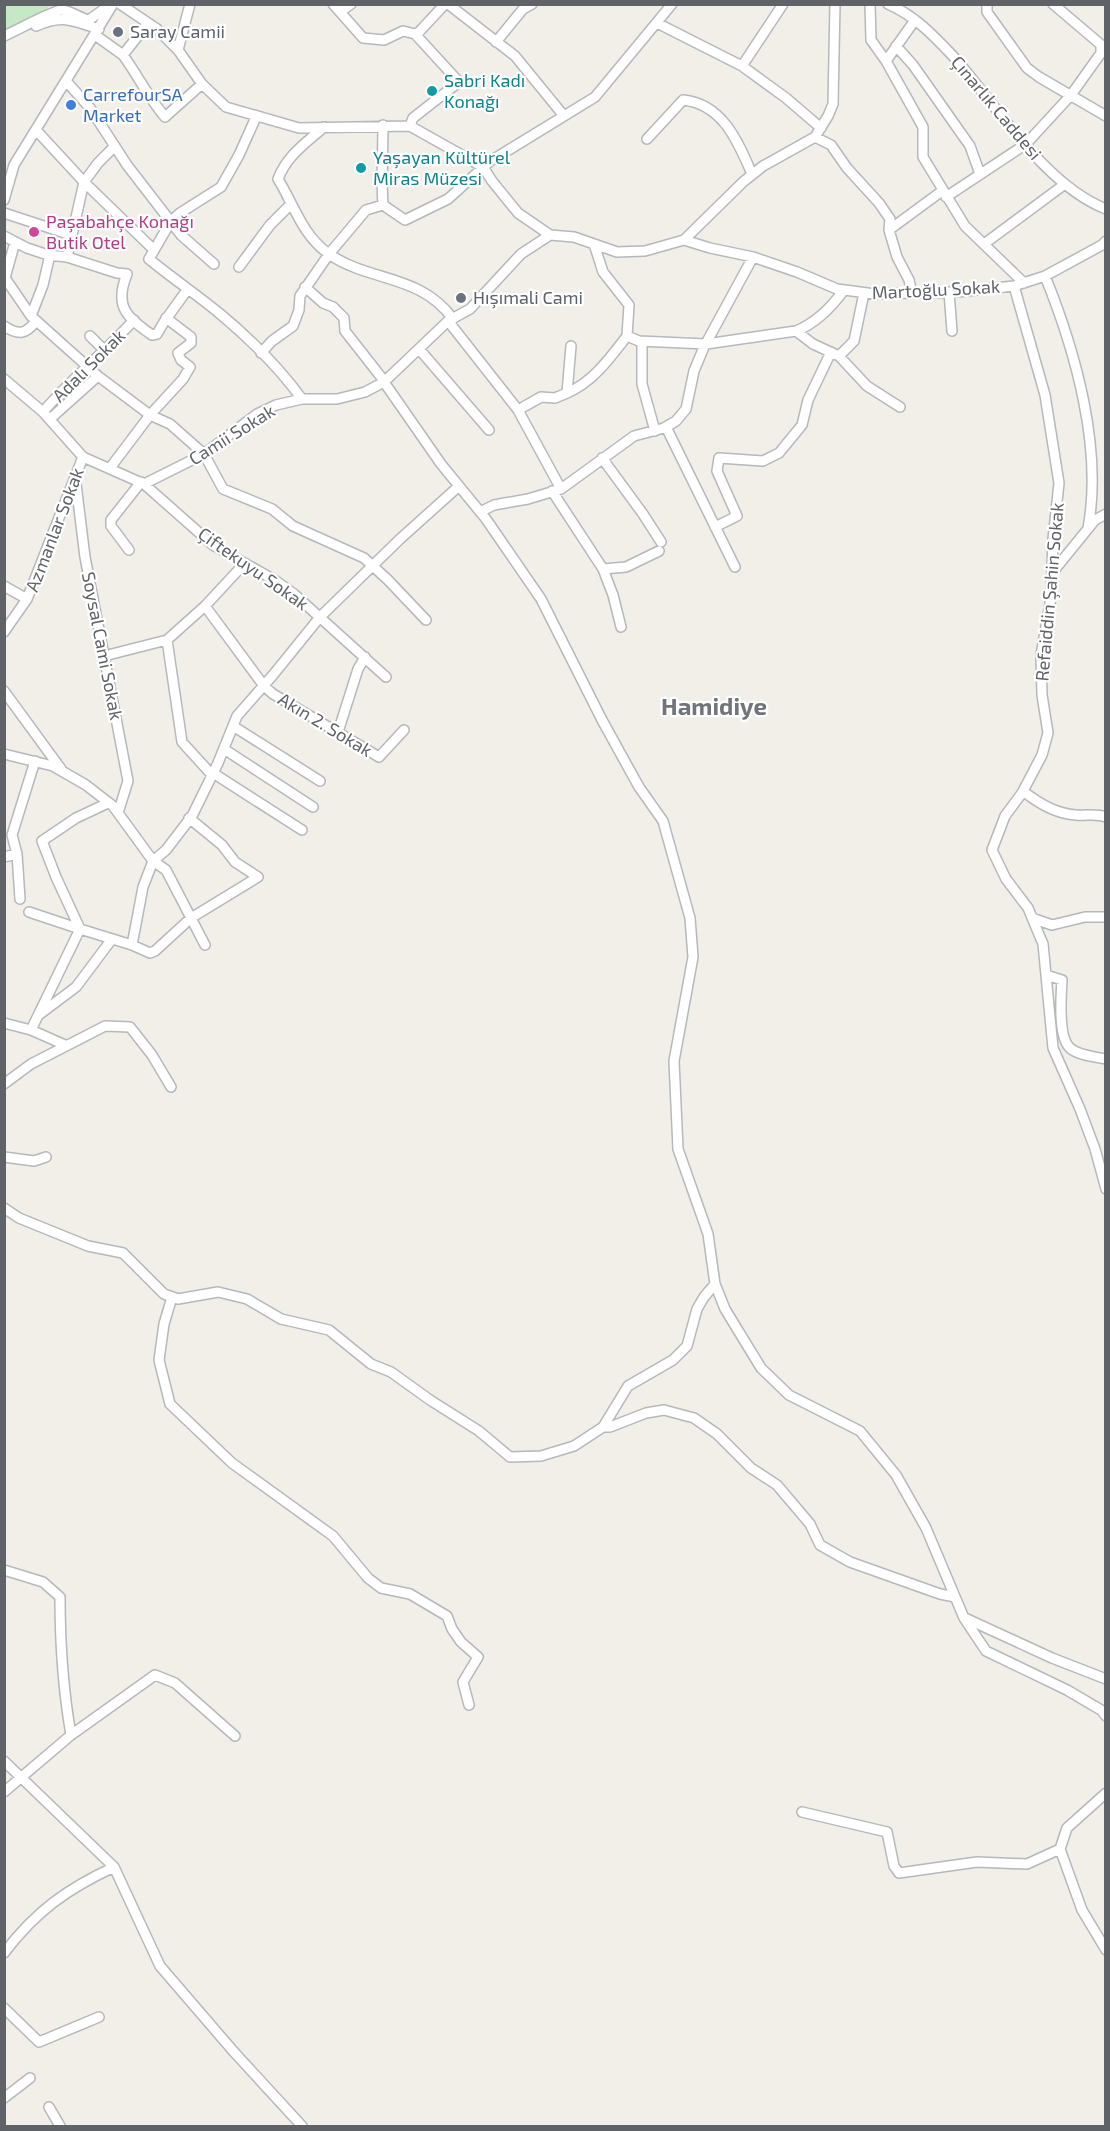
<svg xmlns="http://www.w3.org/2000/svg" width="1110" height="2131" viewBox="0 0 1110 2131" font-family="'Exo 2',sans-serif">
	<style>
		.green { fill: #c5e8c5 }
		.lines { fill: none; stroke-linecap: round; stroke-linejoin: round }
		.minor-casing { stroke: #b5b8bc; stroke-width: 12 }
		.minor { stroke: #fff; stroke-width: 9 }
		.worship-dot { fill: #6b7280; stroke: #fff; stroke-width: 2 }
		.culture-dot { fill: #0f9aa8; stroke: #fff; stroke-width: 2 }
		.shop-dot { fill: #3f7fe0; stroke: #fff; stroke-width: 2 }
		.hotel-dot { fill: #d1479c; stroke: #fff; stroke-width: 2 }
		.labels { text-anchor: middle; stroke-width: 4.5; stroke-linejoin: round; paint-order: stroke }
		.worship-label { font-size: 18px; fill: #5b616d; stroke: #fff; text-anchor: start }
		.culture-label { font-size: 18px; fill: #0d838f; stroke: #fff; text-anchor: start }
		.shop-label { font-size: 18px; fill: #366cbe; stroke: #fff; text-anchor: start }
		.street-label { font-size: 18px; fill: #5f6368; stroke: #fff }
		.hotel-label { font-size: 18px; fill: #b23c85; stroke: #fff; text-anchor: start }
		.district-label { font-size: 24px; font-weight: bold; fill: #70757a; stroke: #fff }
	</style>
	<rect width="100%" height="100%" fill="#f1efe8"/>
	<!-- green -->
	<path class="green" d="M46 4 50 6 39 15 5 32V5Z"/>
	<g class="lines">
		<defs>
			<path id="minor" d="M120 4 157 29 178 50 190 4
				M333 4 363 38 384 40 403 31 415 34 419 32 445 4
				M448 4 515 56 564 116
				M870 4 871 40 886 61 923 127V157L965 226 1024 283
				M888 4C914 15 933 35 952 55 997 105 1043 184 1106 209
				M987 4V12L1027 68 1039 77 1106 116
				M1053 4 1106 49
				M340 12 351 4
				M657 23 742 66 786 98 821 128
				M36 26C64 14 72 21 99 29
				M95 35 123 55 148 23
				M4 36C16 31 53 10 62 10 71 11 80 18 89 20L111 4
				M496 42 523 9 532 4
				M896 46 913 65 970 146 980 174
				M178 50 202 84 226 107 299 128 410 126 483 167 492 181 518 213 550 235 574 237 617 252 645 251 684 240 710 248 753 257 797 272 837 289 875 294 957 292 1014 286 1045 276 1102 245 1106 241
				M123 55C138 76 149 98 165 117L202 84
				M886 61 915 20
				M742 66 783 4
				M66 81 90 108 127 165 181 235 214 264
				M256 117 239 155 221 187 180 213 171 221 149 259C172 278 196 294 219 313 248 337 280 369 302 399
				M410 126 413 118 459 82 415 34
				M324 127C306 143 287 155 278 179 294 205 302 235 329 254 369 282 421 274 453 319
				M36 130 84 182 153 249
				M815 137 831 145 847 168 879 203 890 219 889 230 897 257 909 280 912 293
				M647 139 683 100C723 104 738 142 752 174
				M946 197 1026 144 1071 95 1101 53V46
				M4 200 14 165 113 4
				M383 205C381 178 383 152 383 125
				M4 213 71 235
				M889 230 942 191
				M4 236 27 248 48 255 67 257 117 273 127 274C114 306 126 317 152 335L157 334 164 322 187 290
				M684 240 743 182 763 166 815 137 828 116 833 104 835 4
				M15 242 5 278 31 316 98 376 150 415 170 424 204 454 223 489 272 509 293 526 364 558 388 580 426 620
				M594 244 603 272 629 305 627 336 639 341 706 344 796 331C816 323 831 308 844 290
				M984 244 1065 184
				M67 257 84 182 98 163 115 146
				M239 267 270 225 291 204
				M1045 276C1075 350 1103 448 1088 528
				M1014 286 1045 395 1059 483 1053 539 1051 598 1041 655 1042 695 1048 733 1042 755 1022 793 1005 816 992 850 1006 879 1028 908 1043 944 1053 1048 1080 1109 1095 1149 1106 1189
				M305 287 323 303 333 307 344 318 345 331 385 382
				M949 292 952 331
				M31 316 43 285 50 255
				M448 321 518 410 561 489
				M4 326C19 336 26 334 36 321
				M796 331 813 344 839 356 867 386 900 407
				M90 336 105 351
				M642 342V384L655 431
				M571 346 567 393C593 382 610 358 627 336
				M419 349 489 430
				M261 353 272 341 293 326 299 310 300 296 329 254 366 210 383 205 405 220 448 199 489 162 595 97 672 4
				M839 356 854 341 864 293
				M4 379 43 412 83 457 144 484 213 545 276 581 294 594 386 677
				M384 382 441 464 486 519 541 599 602 720 639 787 663 821 690 918 693 957 674 1061 678 1149 708 1234 715 1284 725 1309 761 1368 789 1395 860 1431 896 1475 926 1528 964 1618 986 1651 1067 1690 1101 1710 1106 1716
				M518 410 541 397 555 398 567 393
				M43 412C71 379 105 352 134 320
				M50 419 98 376
				M666 427 735 567
				M602 458 643 514 661 542
				M110 468 150 415 183 379 190 367 181 360 178 353 191 343V337L166 318
				M75 476 85 557 128 781 118 813
				M144 484 204 454 257 414 276 405 302 399H337L365 392 384 382 448 321 470 309 521 254 550 235
				M552 491 603 569 613 595 621 627
				M480 512 494 505 528 499 561 489 634 436 664 428 676 421 686 409 694 371 704 347 753 257
				M715 527 737 516 717 471 719 458 763 461 779 453 802 425 808 400 831 352
				M129 550 111 526V520L141 482
				M603 569 626 567 659 551
				M1052 573 1095 520 1106 514
				M4 586 27 599
				M205 606 264 686 273 694 379 757 404 730
				M4 632 27 599 83 457
				M167 640 182 742 212 775
				M104 656 167 640 205 606 244 564
				M4 691 61 769
				M233 726 320 781
				M338 732 358 669 365 657
				M224 749 313 807
				M4 754 53 766 86 785 113 806 153 861 166 870 191 918 258 877 235 862 222 845 189 818
				M213 773 302 830
				M1023 791C1038 803 1057 814 1076 815 1087 816 1095 813 1106 817
				M17 854 20 899
				M4 857 17 854 12 835 35 761
				M29 912 80 929
				M1032 918 1052 925 1085 917H1106
				M80 929 56 877 42 841 76 818 108 803
				M132 945 143 887 153 861 166 850 192 816 218 763 237 716 273 675 320 617 400 539 459 486
				M1046 975 1062 980C1061 996 1058 1035 1069 1047 1076 1055 1095 1057 1106 1059
				M40 1014 76 987 112 939
				M4 1023 31 1030
				M65 1045 31 1030 80 929 132 945 150 953 155 951 191 918 205 945
				M4 1084 31 1064 105 1026 130 1027 152 1055 171 1087
				M4 1157 34 1161 46 1157
				M4 1208 19 1218 88 1246 123 1253 164 1294 178 1299 218 1292 247 1299 281 1319 329 1330 371 1364 391 1372 430 1400 479 1431 510 1457 541 1456 574 1446 603 1427 628 1386 673 1360 687 1346 697 1309 704 1297 715 1284
				M172 1297 164 1324 159 1360 170 1404 232 1463 333 1536 368 1578 381 1588 410 1594 447 1616 452 1629 461 1642 478 1657 463 1682 469 1705
				M603 1427H610L646 1413 664 1410 694 1418 717 1434 751 1468 777 1485 810 1524 820 1545 850 1562 940 1594 955 1597
				M4 1570 43 1582 60 1597C60 1644 63 1689 71 1735L4 1792
				M965 1618 1052 1658 1106 1679
				M71 1735 155 1675 175 1683 235 1736
				M4 1761 114 1867 160 1966 234 2052 302 2126
				M1106 1793 1067 1828 1060 1849 1082 1910 1106 1950
				M802 1812 887 1832 894 1866 899 1873 977 1862 1027 1864 1060 1849
				M4 1953C36 1911 67 1889 114 1867
				M4 2008 39 2042 99 2017
				M4 2098 30 2078
				M49 2107 60 2126"/>
		</defs>
		<!-- minor casing -->
		<use href="#minor" class="minor-casing"/>
		<!-- minor -->
		<use href="#minor" class="minor"/>
	</g>
	<!-- markers -->
	<g class="worship-dot">
		<circle cx="118" cy="32" r="6"/>
		<circle cx="461" cy="298" r="6"/>
	</g>
	<g class="culture-dot">
		<circle cx="432" cy="91" r="6"/>
		<circle cx="361" cy="168" r="6"/>
	</g>
	<circle class="shop-dot" cx="71" cy="105" r="6"/>
	<circle class="hotel-dot" cx="34" cy="232" r="6"/>
	<g class="labels">
		<!-- worship labels -->
		<g class="worship-label">
			<text x="130" y="38">Saray Camii</text>
			<text x="473" y="304">Hışımali Cami</text>
		</g>
		<!-- culture labels -->
		<g class="culture-label">
			<text x="444" y="87">Sabri Kadı<tspan x="444" dy="21">Konağı</tspan></text>
			<text x="373" y="164">Yaşayan Kültürel<tspan x="373" dy="21">Miras Müzesi</tspan></text>
		</g>
		<!-- shop labels -->
		<g class="shop-label">
			<text x="83" y="101">CarrefourSA<tspan x="83" dy="21">Market</tspan></text>
		</g>
		<!-- street labels -->
		<g class="street-label">
			<text transform="translate(996 108) rotate(50)" y="6">Çınarlık Caddesi</text>
			<text transform="translate(936 290) rotate(-3)" y="6">Martoğlu Sokak</text>
			<text transform="translate(89 366) rotate(-45)" y="6">Adalı Sokak</text>
			<text transform="translate(232 435) rotate(-32)" y="6">Camii Sokak</text>
			<text transform="translate(55 530) rotate(-69)" y="6">Azmanlar Sokak</text>
			<text transform="translate(253 569) rotate(35)" y="6">Çiftekuyu Sokak</text>
			<text transform="translate(1050 592) rotate(-85)" y="6">Refaiddin Şahin Sokak</text>
			<text transform="translate(102 646) rotate(79)" y="6">Soysal Cami Sokak</text>
			<text transform="translate(325 725) rotate(31)" y="6">Akın 2. Sokak</text>
		</g>
		<!-- hotel labels -->
		<g class="hotel-label">
			<text x="46" y="228">Paşabahçe Konağı<tspan x="46" dy="21">Butik Otel</tspan></text>
		</g>
		<!-- district labels -->
		<g class="district-label">
			<text x="714" y="715">Hamidiye</text>
		</g>
	</g>
	<!-- border -->
	<rect width="1110" height="2131" fill="none" stroke="#5f6368" stroke-width="12"/>
</svg>
